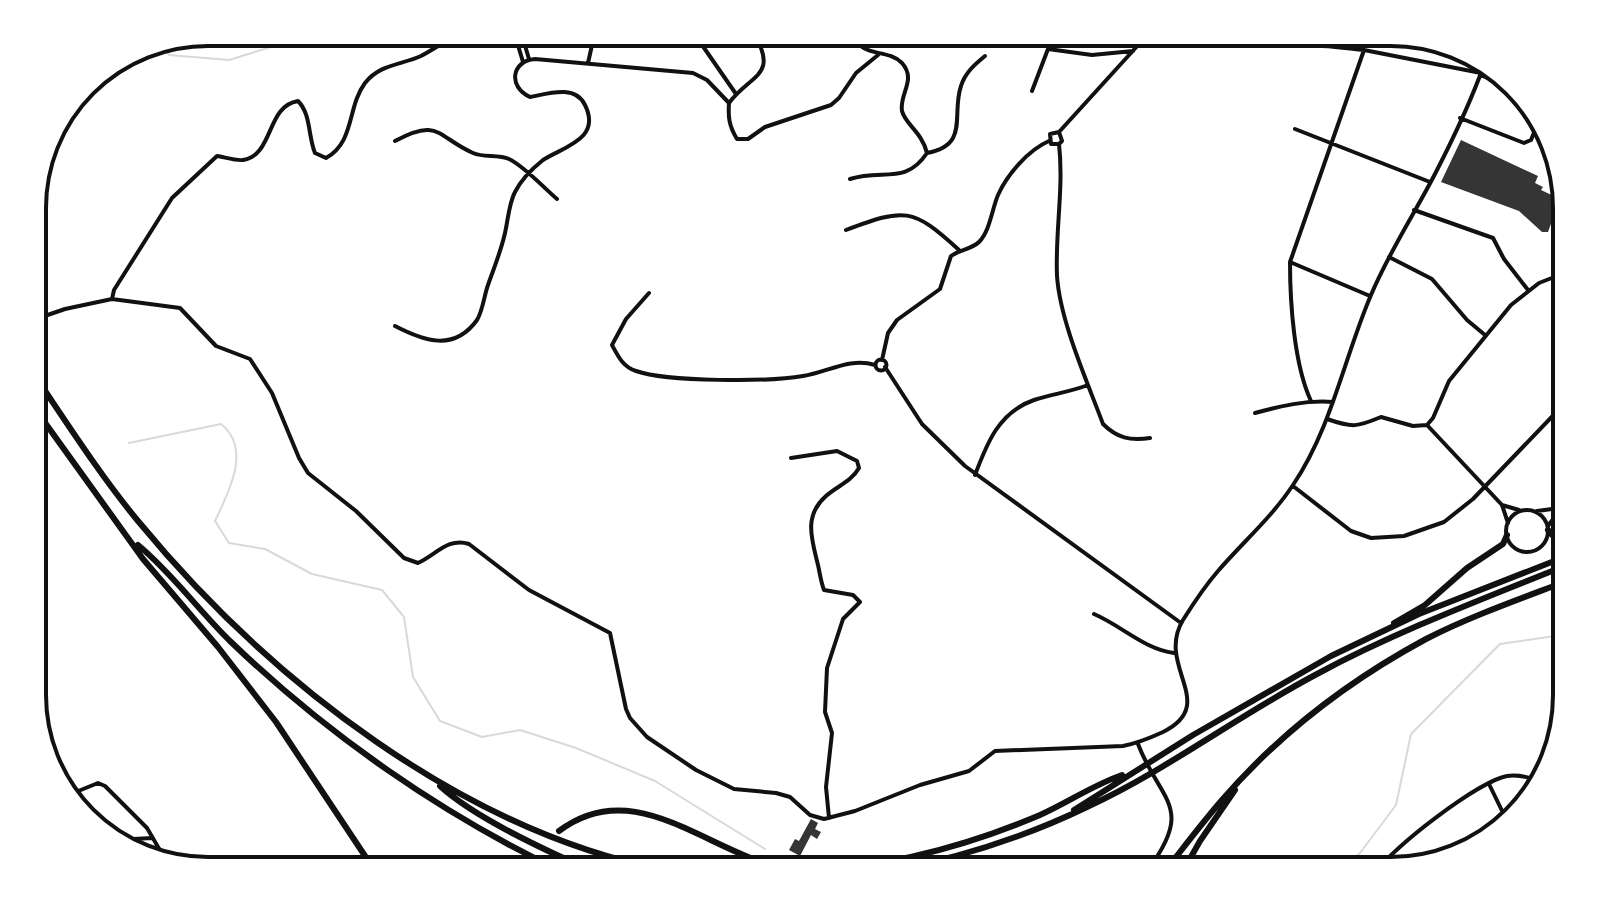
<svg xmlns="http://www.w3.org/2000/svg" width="1599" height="903" viewBox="0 0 1599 903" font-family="Barlow,sans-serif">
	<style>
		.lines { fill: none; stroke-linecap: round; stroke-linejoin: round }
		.stream { stroke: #d9d9d9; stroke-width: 2 }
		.building { fill: #353535 }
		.minor { stroke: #111; stroke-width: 4 }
		.motorway { stroke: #111; stroke-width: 6 }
		.rim { fill: none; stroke: #111; stroke-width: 4 }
	</style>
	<rect width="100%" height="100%" fill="#fff"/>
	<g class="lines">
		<!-- stream -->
		<path class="stream" d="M161 41 169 55 229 60 319 32
			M129 443 221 424C252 449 229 491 215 521L229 543 265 549 312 574 382 590 404 617 413 677 440 721 482 737 520 730 576 748 655 781 765 849
			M33 461 43 459
			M1341 871 1360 853 1396 805 1411 734 1500 644 1562 635 1567 631"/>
	</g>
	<!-- building -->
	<path class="building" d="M1461 140 1538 176 1535 183 1543 187 1541 190 1560 199 1548 232H1542L1519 211 1441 182Z
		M811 819 818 823 815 829 821 832 817 839 811 835 800 856 789 850 795 839 799 841Z"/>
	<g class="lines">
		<!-- minor -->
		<path class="minor" d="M514 32 523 62
			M521 32 529 59
			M693 32 736 94
			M853 32C860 60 886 47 902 63 917 80 899 94 902 111 905 124 922 132 927 153
			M1135 32C1173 51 1258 43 1302 45 1323 45 1344 48 1364 50
			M588 63 592 45 608 32
			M1480 75 1513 88
			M1032 91 1048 49 1092 55 1133 51
			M729 103C728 117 729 126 737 139H748L765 127 831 105 839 98 856 73 878 55
			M729 103C750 74 780 77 753 32
			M1460 118 1524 143 1531 140 1540 118
			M1295 129 1430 182
			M1059 132 1062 141 1059 144H1051L1050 134 1059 132 1150 32
			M395 141C439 117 437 137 473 153 484 158 498 154 509 159 524 166 544 188 557 199
			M1059 144C1064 188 1055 232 1057 276 1060 321 1087 381 1103 424 1117 438 1130 441 1150 438
			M850 179C882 168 905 186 927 153 970 145 951 115 961 86 965 73 974 65 985 56
			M1414 210 1493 238 1504 259 1528 290
			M846 230C905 208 912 207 959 250
			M1389 257 1432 279 1467 320 1485 335
			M1290 262 1370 296
			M649 293 626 319 612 345C618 356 623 367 636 371 667 382 770 382 803 376 828 372 850 357 875 365
			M112 299 114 290 172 198 217 156C224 157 236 161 243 160 274 155 266 106 298 101 311 114 308 136 315 153L326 158C355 142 347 107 365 83 380 64 401 65 421 56 436 48 449 38 465 32
			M33 320 65 309 112 299 180 308 216 346 250 359 272 393 299 458 308 473 356 511 404 558 418 563C436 555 448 537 469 544L529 590 610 633 626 709 630 718 647 737 696 770 734 789 776 793 790 797 810 815 824 819 855 811 920 785 969 771 995 751 1123 746C1138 743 1150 738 1163 732 1220 704 1155 666 1183 620 1193 604 1205 586 1218 571 1243 542 1272 517 1293 485 1332 427 1344 358 1371 295 1389 252 1415 213 1436 172 1454 137 1472 99 1485 62
			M395 326C424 341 454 352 477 320 483 310 484 296 488 285 494 268 501 251 505 233 508 220 509 203 515 192 521 180 533 168 543 160 563 147 602 139 585 105 575 84 547 94 530 97 508 87 511 61 535 59L693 73 707 80 729 103
			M875.5 365a5.5 5.5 0 1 1 11 0a5.5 5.5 0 1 1-11 0Z
			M882 360 888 333 897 320 940 289 951 256C959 250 972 249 979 242 990 231 992 209 998 195 1007 175 1028 150 1049 141
			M885 367 922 424 965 466 1181 623
			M1311 401C1294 365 1290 302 1290 262L1364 50 1481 73
			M1255 413C1281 406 1305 400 1333 402
			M1327 419C1353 428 1357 427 1381 417L1413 426 1427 425
			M1427 425 1433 418 1449 381 1511 305 1539 283 1567 272
			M1427 425 1502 505 1508 523
			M791 458 837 451 857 461 859 468C851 482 837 486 826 496 803 516 812 540 818 565 820 574 821 582 824 590L853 595 860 602 843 619 827 668 825 712 832 733 826 787 829 818
			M975 475C987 443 999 412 1034 400 1052 394 1070 392 1088 385
			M1293 486 1351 531 1371 538 1404 536 1444 522 1473 499 1567 401
			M1502 505 1519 510
			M1506 531a21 21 0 1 1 42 0a21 21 0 1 1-42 0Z
			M1537 511 1567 507
			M1548 526 1559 511
			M1094 614C1122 626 1144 649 1174 653
			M1138 744C1160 802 1196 806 1147 871
			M1489 784 1507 821
			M66 796 98 783 105 786 147 828 165 859
			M116 844 133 839 152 838
			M1377 871C1393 847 1479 781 1507 776 1519 774 1532 778 1543 783"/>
		<!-- motorway -->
		<path class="motorway" d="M33 373C67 423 100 475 138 521 269 680 463 832 668 871
			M33 406 143 559 218 647 276 722 375 871
			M1548 530 1554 537 1567 544
			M138 545C172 573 199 611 231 642 327 734 441 814 561 871
			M1394 623 1425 605 1467 568 1503 544 1507 535
			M440 786C475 818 547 851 592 871
			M1074 810 1193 735 1331 656 1419 614 1567 556
			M559 831C640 770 716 863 800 871
			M534 871V870
			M808 871C887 867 967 846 1040 815 1067 803 1093 785 1122 775
			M891 871C959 858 1025 837 1087 807 1167 770 1239 715 1317 674 1397 631 1483 599 1567 565
			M1165 871C1184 847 1202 823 1222 800 1279 734 1350 680 1426 639 1471 616 1520 599 1567 581
			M1183 871 1200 841 1235 790"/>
	</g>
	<!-- crop -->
	<path d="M0 0H1599V903H0ZM208 46H1391A162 162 0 0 1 1553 208V695A162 162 0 0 1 1391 857H208A162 162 0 0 1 46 695V208A162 162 0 0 1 208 46Z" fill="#fff" fill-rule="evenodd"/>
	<path class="rim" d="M208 46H1391A162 162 0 0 1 1553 208V695A162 162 0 0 1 1391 857H208A162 162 0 0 1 46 695V208A162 162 0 0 1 208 46Z"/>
</svg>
